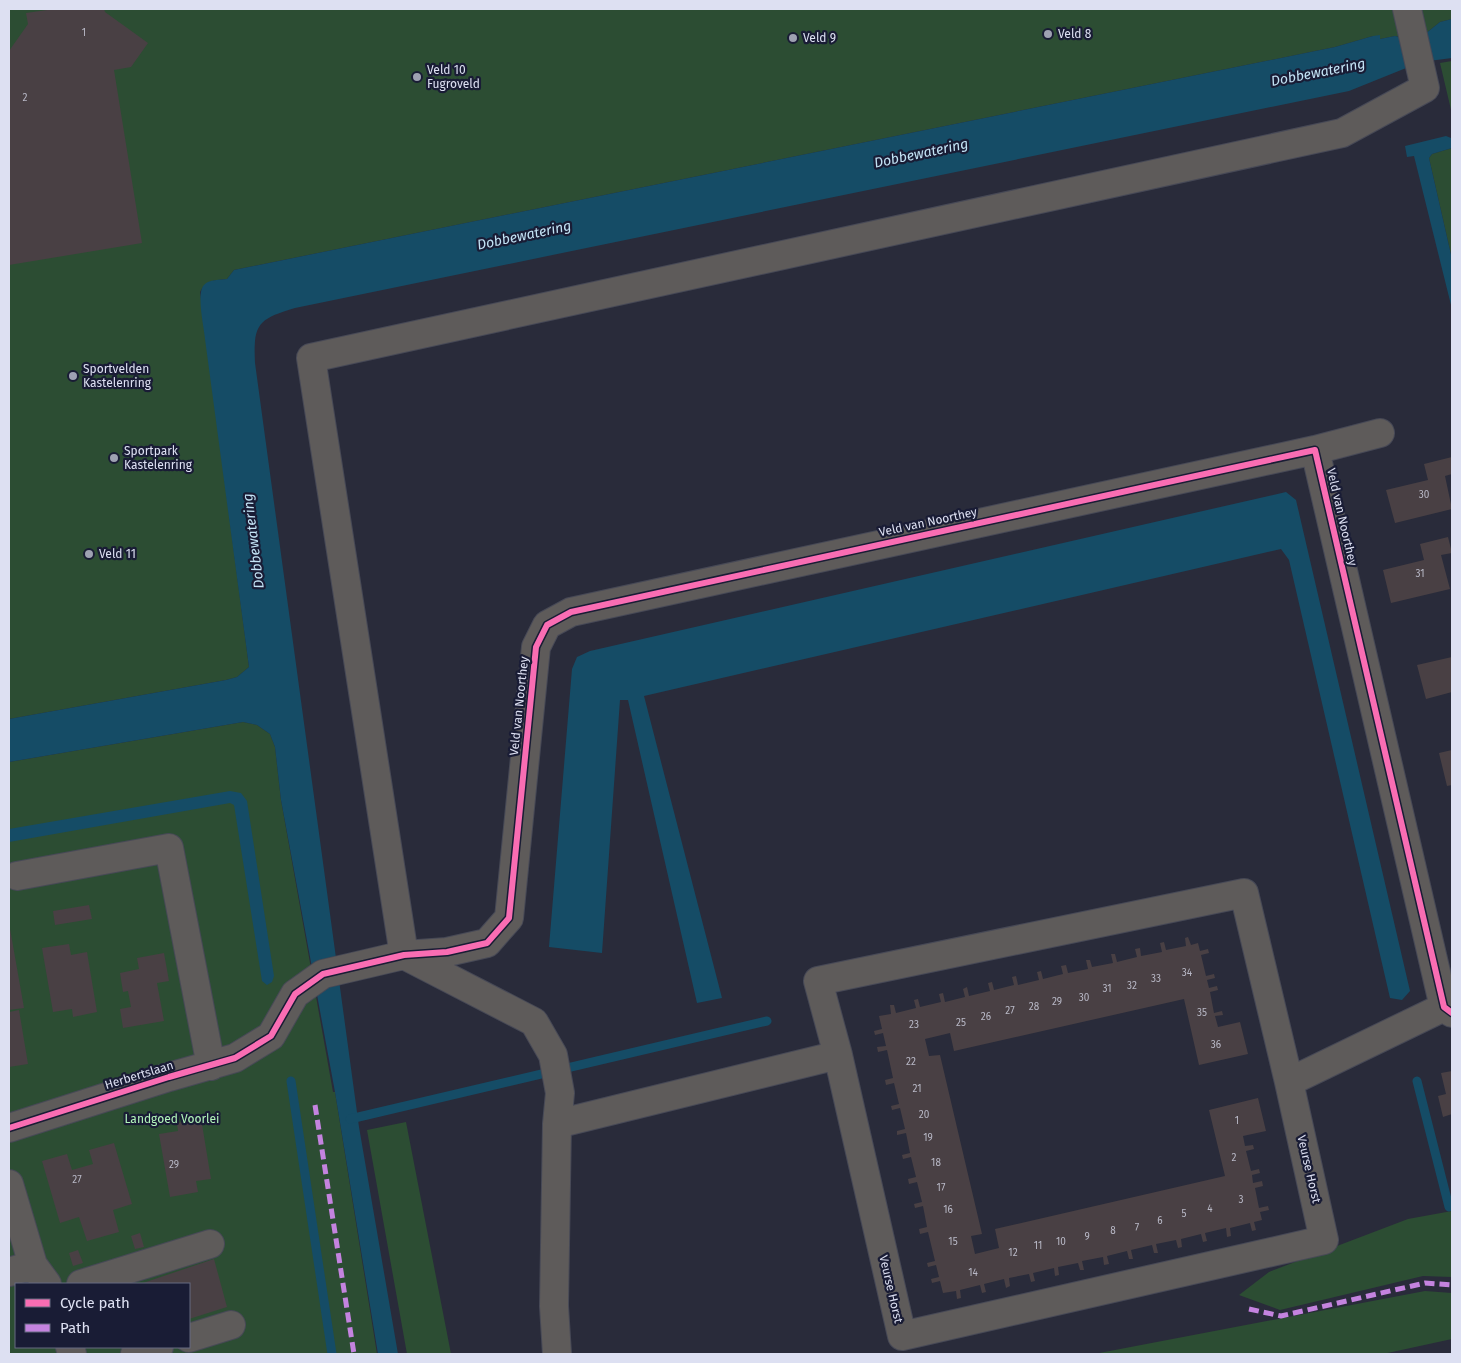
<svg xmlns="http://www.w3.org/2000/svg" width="1461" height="1363" viewBox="0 0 1461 1363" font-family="'Fira Sans',sans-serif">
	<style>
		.green { fill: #2c4d33; fill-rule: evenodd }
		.water { fill: #154c66 }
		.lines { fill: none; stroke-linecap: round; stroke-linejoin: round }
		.stream { stroke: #154c66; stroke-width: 9 }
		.building { fill: #494044 }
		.minor-casing { stroke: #474956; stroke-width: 30 }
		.minor { stroke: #5e5b5a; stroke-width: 28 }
		.quiet { stroke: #c483df; stroke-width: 5; stroke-dasharray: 10 5; stroke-linecap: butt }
		.cycleway-casing { stroke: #191c35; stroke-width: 9 }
		.cycleway { stroke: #f96db3; stroke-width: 6 }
		.poi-dot { fill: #9ea1b2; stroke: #191c35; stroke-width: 2 }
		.labels { text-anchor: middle; stroke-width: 4.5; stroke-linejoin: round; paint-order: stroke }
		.number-label { font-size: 10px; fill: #b8b8c6 }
		.poi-label { font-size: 12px; fill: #dde0f2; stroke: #191c35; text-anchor: start }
		.street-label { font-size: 12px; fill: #dde0f2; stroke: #191c35 }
		.park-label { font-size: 12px; fill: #b2f5ba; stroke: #191c35 }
		.water-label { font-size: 14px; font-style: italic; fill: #c3e3f5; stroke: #191c35 }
	</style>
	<rect width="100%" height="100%" fill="#292b3a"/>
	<!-- green -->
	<path class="green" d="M9 9H1452V19L1440 22 1425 34 1404 38 1395 36 1380 39 1373 36 1335 47 234 270 227 279C214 281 207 279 200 292L249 667 237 677 226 680 9 719Z
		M1452 61V114L1440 63Z
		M1452 148V259L1429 158 1432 154Z
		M243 722 257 725 270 734 275 747 281 800 333 1092H335L377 1354H9V762ZM16 1284H189V1347H16Z
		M406 1122 451 1354H407L367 1130Z
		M1452 1211V1277L1423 1276 1280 1310 1239 1295 1269 1272 1408 1219Z
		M1425 1291 1452 1293V1339L1383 1354H1094Z"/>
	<!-- water -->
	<path class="water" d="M1452 19V58L1421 62 1349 91 295 308C258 319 253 324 255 363L359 1127 398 1354H378L335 1092 281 800 275 747 270 734 257 725 243 722 9 762V719L226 680 237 677 249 667 205 339C204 327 196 293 204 285 209 279 220 280 227 279L234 270 1335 47 1373 36 1380 35V39L1395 36 1404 38 1425 34 1440 22Z
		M1446 136 1451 138 1452 148 1432 154 1429 158 1452 259V309L1414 156 1407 157 1405 146Z
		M1286 492 1296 500 1410 991 1402 1000 1390 998 1289 560 1281 549 644 696 722 998 697 1003 628 700H620L602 953 549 947 572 669 577 657 590 651Z
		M230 791 241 793 247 801 274 976 272 982 267 985 262 981 234 805 230 803 9 842V829Z"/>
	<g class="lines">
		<!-- stream -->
		<path class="stream" d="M291 1081 332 1354
			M1417 1081 1449 1207
			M350 1119 767 1021"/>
	</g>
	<!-- building -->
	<path class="building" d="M54 9H104L105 12 148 43 131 67 114 70 142 243 9 265V51L28 24 26 13Z
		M1452 457V474L1445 476 1452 509 1395 523 1386 490 1428 480 1424 464Z
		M1448 537 1452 553 1441 555 1450 589 1391 603 1383 570 1424 560 1420 544Z
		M1452 657V692L1426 699 1417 665Z
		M1452 750V785L1447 786 1439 753Z
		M89 905 92 919 55 925 53 911Z
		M9 923 24 1008 9 1010Z
		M1188 937 1191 945 1198 943 1200 951 1208 949 1209 953 1201 955 1206 976 1214 974 1215 978 1207 980 1209 988 1217 986 1218 990 1210 992 1214 1013 1222 1011 1223 1015 1215 1016 1218 1027 1240 1022 1248 1054 1199 1065 1184 999 954 1051 950 1033 925 1039 929 1056 940 1055 982 1234 971 1236 975 1254 999 1248 995 1229 1225 1176 1209 1110 1258 1098 1266 1131 1243 1136 1245 1146 1253 1145 1254 1149 1246 1151 1251 1171 1259 1169 1260 1173 1252 1175 1253 1183 1262 1181 1263 1186 1255 1188 1259 1208 1268 1206 1269 1210 1260 1212 1262 1220 1254 1222 1256 1230 1252 1231 1250 1223 1230 1228 1231 1236 1227 1237 1226 1228 1205 1233 1207 1241 1203 1242 1201 1234 1181 1239 1182 1247 1178 1248 1176 1240 1156 1244 1158 1253H1154L1152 1245 1131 1250 1133 1259H1129L1127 1251 1107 1256 1109 1264 1104 1265 1103 1257 1082 1261 1084 1270H1080L1078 1263 1058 1267 1059 1275 1055 1276 1054 1268 1033 1273 1035 1281 1031 1282 1029 1274 1009 1278 1010 1286 1006 1288 1004 1279 984 1284 986 1292 982 1293 980 1285 960 1290 961 1298 957 1299 956 1291 943 1293 940 1281 932 1283 931 1279 939 1277 936 1265 928 1267 927 1263 935 1261 928 1232 920 1234 919 1229 927 1227 923 1206 915 1208 914 1204 922 1202 917 1182 909 1184 908 1179 916 1177 911 1157 903 1159 902 1155 910 1153 906 1133 897 1135V1131L905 1129 900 1108 892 1110 891 1106 899 1104 894 1083 886 1085 885 1080 893 1078 887 1050 878 1052 877 1047 886 1046 883 1033 875 1035 874 1031 882 1029 879 1016 891 1014 890 1005H894L896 1013 916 1008 914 1000 918 999 920 1007 941 1002 939 994 943 993 945 1002 965 997 963 989 967 987 969 996 990 991 988 983 992 982 994 990 1014 985 1012 977 1016 976 1018 985 1039 980 1037 972 1041 971 1043 979 1063 974 1061 966 1066 965 1068 973 1088 969 1086 960H1090L1092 967 1113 963 1111 954H1115L1117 962 1137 957 1135 949 1140 948 1141 956 1162 952 1160 943 1164 942 1166 950 1186 946 1185 938Z
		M69 944 71 955 87 952 97 1012 73 1017 72 1009 53 1012 42 948Z
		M164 953 169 981 157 983 164 1021 123 1028 120 1009 131 1007 128 991 123 992 120 973 139 969 137 958Z
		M19 1010 28 1064 9 1067V1012Z
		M1452 1071V1114L1443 1117 1438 1096 1446 1094 1441 1073Z
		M201 1118 211 1179 196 1181 198 1192 170 1197 159 1134 178 1131 177 1123Z
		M114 1143 132 1204 113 1210 119 1232 87 1241 79 1217 60 1223 42 1161 67 1154 72 1170 93 1164 89 1150Z
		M140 1233 144 1247 135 1249 131 1236Z
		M78 1250 83 1263 73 1266 69 1253Z
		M214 1259 227 1307 189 1319V1284H140Z"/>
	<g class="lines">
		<defs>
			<path id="minor" d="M1315 450 1380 433
				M17 876 169 848 211 1066
				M1244 893 1289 1082 1324 1240 902 1336 838 1055 818 981Z
				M1289 1082 1444 1007
				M557 1124 838 1055
				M9 1128 169 1077 235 1058 271 1036 295 994 323 974 404 955 447 952 487 943 509 918 536 647 547 625 571 612 1315 450 1444 1007 1452 1013
				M9 1184 33 1265 47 1284
				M9 1272 33 1265
				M81 1284 210 1244
				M189 1338 231 1325
				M70 1347 72 1354
				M135 1354 159 1347
				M557 1354 554 1306 557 1124 560 1093 553 1055 534 1022 404 955 311 358 1342 133 1425 88 1407 9"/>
		</defs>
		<!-- minor casing -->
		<use href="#minor" class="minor-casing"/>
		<!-- minor -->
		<use href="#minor" class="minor"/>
		<!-- quiet -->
		<path class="quiet" d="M315 1105 354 1354
			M1249 1309 1281 1316 1425 1283 1452 1285"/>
		<defs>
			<path id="cycleway" d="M9 1128 169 1077 235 1058 271 1036 295 994 323 974 404 955 447 952 487 943 509 918 536 647 547 625 571 612 1315 450 1444 1007 1452 1013"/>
		</defs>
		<!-- cycleway casing -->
		<use href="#cycleway" class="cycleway-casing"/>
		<!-- cycleway -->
		<use href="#cycleway" class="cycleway"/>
	</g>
	<!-- markers -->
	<g class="poi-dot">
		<circle cx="1048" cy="34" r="5"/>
		<circle cx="793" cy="38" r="5"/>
		<circle cx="417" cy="77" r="5"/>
		<circle cx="73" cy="376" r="5"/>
		<circle cx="114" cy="458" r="5"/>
		<circle cx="89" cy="554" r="5"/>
	</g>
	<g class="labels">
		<!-- number labels -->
		<g class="number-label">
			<text x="84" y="36">1</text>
			<text x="25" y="101">2</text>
			<text x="1424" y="498">30</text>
			<text x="1420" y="577">31</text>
			<text x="1187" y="976">34</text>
			<text x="1156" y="982">33</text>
			<text x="1132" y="989">32</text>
			<text x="1107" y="992">31</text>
			<text x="1084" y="1001">30</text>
			<text x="1057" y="1005">29</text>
			<text x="1034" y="1010">28</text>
			<text x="1010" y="1014">27</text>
			<text x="1202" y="1016">35</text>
			<text x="986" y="1020">26</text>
			<text x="961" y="1026">25</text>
			<text x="914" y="1028">23</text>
			<text x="1216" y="1048">36</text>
			<text x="911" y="1065">22</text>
			<text x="917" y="1092">21</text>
			<text x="924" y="1118">20</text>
			<text x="1237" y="1124">1</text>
			<text x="928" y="1141">19</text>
			<text x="1234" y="1161">2</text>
			<text x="936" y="1166">18</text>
			<text x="174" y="1168">29</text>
			<text x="77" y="1183">27</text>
			<text x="941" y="1191">17</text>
			<text x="1241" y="1203">3</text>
			<text x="1210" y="1212">4</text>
			<text x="948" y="1213">16</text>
			<text x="1184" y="1217">5</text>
			<text x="1160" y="1224">6</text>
			<text x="1137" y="1231">7</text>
			<text x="1113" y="1234">8</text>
			<text x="1087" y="1240">9</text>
			<text x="953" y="1245">15</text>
			<text x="1061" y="1245">10</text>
			<text x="1038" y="1249">11</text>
			<text x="1013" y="1256">12</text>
			<text x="973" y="1276">14</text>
		</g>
		<!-- poi labels -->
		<g class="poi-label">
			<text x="1058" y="38">Veld 8</text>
			<text x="803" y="42">Veld 9</text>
			<text x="427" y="74">Veld 10<tspan x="427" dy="14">Fugroveld</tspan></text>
			<text x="83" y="373">Sportvelden<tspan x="83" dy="14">Kastelenring</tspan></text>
			<text x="124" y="455">Sportpark<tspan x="124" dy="14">Kastelenring</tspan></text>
			<text x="99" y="558">Veld 11</text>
		</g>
		<!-- street labels -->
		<g class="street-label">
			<text transform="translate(1342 517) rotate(77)" y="4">Veld van Noorthey</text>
			<text transform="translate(928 522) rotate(-12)" y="4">Veld van Noorthey</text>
			<text transform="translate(519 706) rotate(-84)" y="4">Veld van Noorthey</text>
			<text transform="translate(139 1075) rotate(-17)" y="4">Herbertslaan</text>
			<text transform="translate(1309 1169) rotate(77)" y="4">Veurse Horst</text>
			<text transform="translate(891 1289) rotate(77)" y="4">Veurse Horst</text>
		</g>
		<!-- park labels -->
		<g class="park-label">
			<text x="172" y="1123">Landgoed Voorlei</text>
		</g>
		<!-- water labels -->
		<g class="water-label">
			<text transform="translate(1318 72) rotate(-11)" y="5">Dobbewatering</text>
			<text transform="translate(921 153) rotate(-12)" y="5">Dobbewatering</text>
			<text transform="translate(524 235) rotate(-12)" y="5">Dobbewatering</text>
			<text transform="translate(253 541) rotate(-97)" y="5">Dobbewatering</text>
		</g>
	</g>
	<!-- border -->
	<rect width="1461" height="1363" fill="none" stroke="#dde0f2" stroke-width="20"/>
	<!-- legend -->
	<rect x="15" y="1283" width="175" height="65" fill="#191c35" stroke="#676a81"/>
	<rect x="25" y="1299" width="25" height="8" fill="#f96db3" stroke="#676a81"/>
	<text x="60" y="1308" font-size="15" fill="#dde0f2">Cycle path</text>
	<rect x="25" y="1324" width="25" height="8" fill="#c483df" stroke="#676a81"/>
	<text x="60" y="1333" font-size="15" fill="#dde0f2">Path</text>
</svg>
